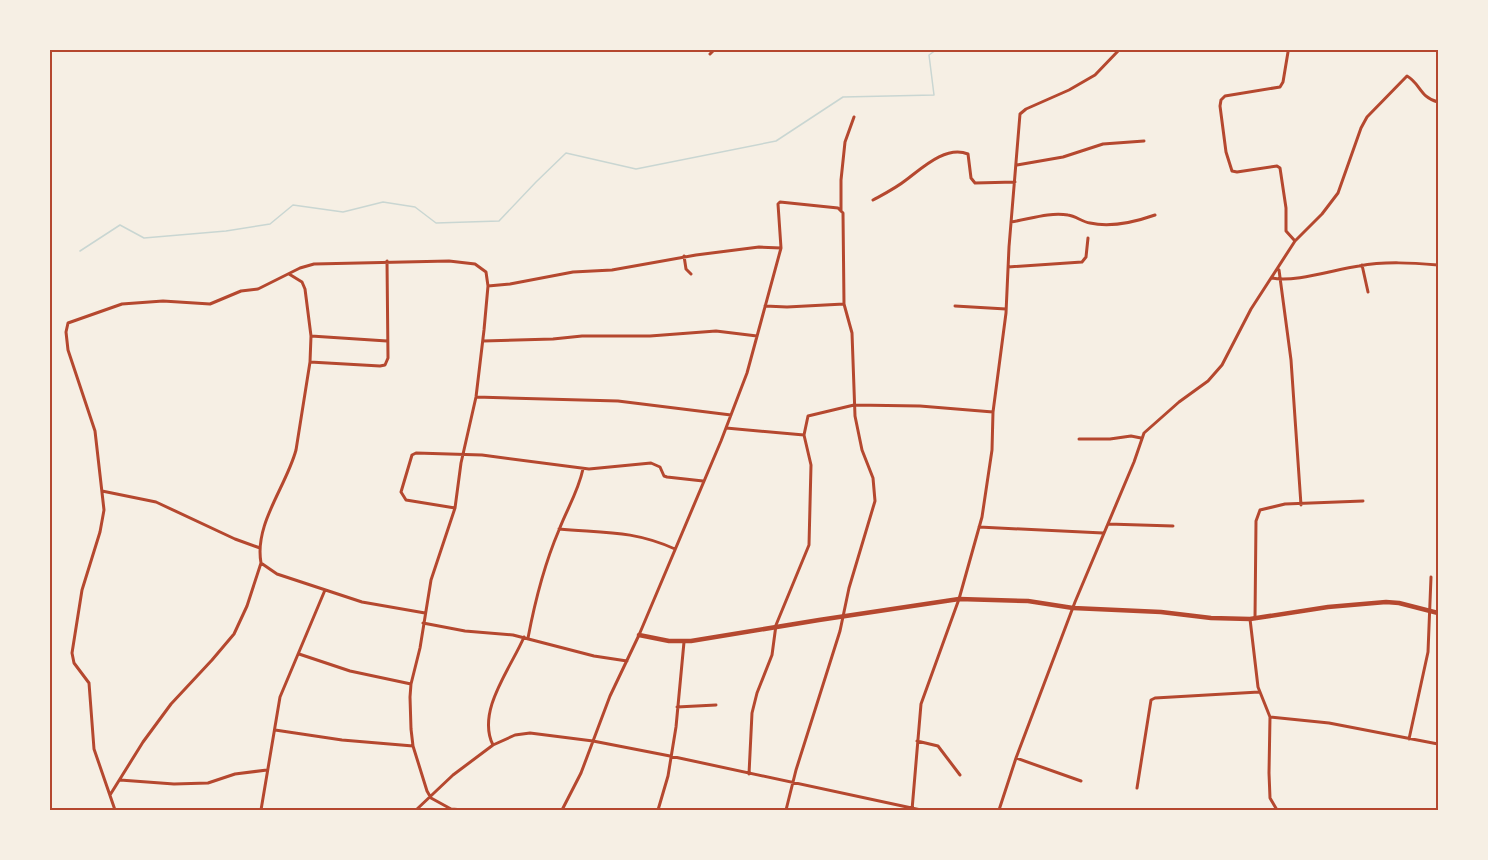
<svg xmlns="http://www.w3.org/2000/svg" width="1488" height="860" viewBox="0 0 1488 860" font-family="Raleway,sans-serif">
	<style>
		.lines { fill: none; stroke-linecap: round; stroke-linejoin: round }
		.stream { stroke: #c9d6d2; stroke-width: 1.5 }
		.minor { stroke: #b5482f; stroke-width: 3 }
		.secondary { stroke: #b5482f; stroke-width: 4.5 }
		.neatline { fill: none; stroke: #b5482f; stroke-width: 2 }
	</style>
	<rect width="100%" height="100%" fill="#f6efe4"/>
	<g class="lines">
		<!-- stream -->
		<path class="stream" d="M80 251 120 225 144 238 226 231 270 224 293 205 343 212 383 202 415 207 436 223 499 221 536 182 566 153 636 169 776 141 843 97 934 95 929 55 936 50"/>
		<!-- minor -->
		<path class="minor" d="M1288 52 1283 82 1280 87 1225 96 1221 100 1220 106 1226 152 1232 171 1237 172 1277 166 1280 168 1286 208V231L1295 241
			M710 54 714 50
			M1017 165 1063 157 1103 144 1144 141
			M873 200C884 194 896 188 906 180 922 168 946 145 968 154L971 178 975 183 1015 182
			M841 210V180L845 142 854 117
			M1011 222C1030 219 1049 212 1068 215 1076 216 1082 222 1090 223 1111 228 1135 222 1155 215
			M684 256 686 269 691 274
			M1362 265 1368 292
			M1008 267 1082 262 1086 257 1088 238
			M1279 270 1291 360 1301 505
			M289 274 302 282 305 289 311 336 310 362 296 450C286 487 254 524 261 563L277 574 362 602 425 613
			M1272 278C1294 283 1336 269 1359 266 1385 261 1413 263 1438 265
			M488 286 510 284 573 272 612 270 696 255 759 247 781 248
			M765 306 787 307 844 304
			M955 306 1006 309
			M311 336 387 341
			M483 341 553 339 582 336H650L716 331 757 336
			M310 362 380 366 385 365 388 358 387 261
			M476 397 618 401 731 415
			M726 428 804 435
			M1079 439H1110L1131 436 1141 438
			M102 491 156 502 235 539 260 548
			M455 508 406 500 401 492 412 455 416 453 482 455 589 469 651 463 660 467 664 476 667 477 703 481
			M1108 524 1173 526
			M979 527 1103 533
			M559 529C603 533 633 530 675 549
			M1255 618 1256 521 1260 510 1285 504 1363 501
			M1250 619 1258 687 1270 717 1269 773 1270 798 1277 810
			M423 623 465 631 513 635 594 656 627 661
			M528 638C535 601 544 565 559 530 567 509 578 492 583 469
			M299 654 350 671 411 684
			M677 707 716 705
			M1270 717 1329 723 1438 744
			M275 730 342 740 413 746
			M1409 739 1428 652 1431 577
			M917 741 938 746 960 775
			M493 745C476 711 511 668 524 637
			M1016 758 1081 781
			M749 774 752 713 757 693 772 655 776 625 809 545 811 465 804 435 808 416 854 405 920 406 993 412
			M120 780 174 784 208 783 235 774 267 770
			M1137 788 1151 700 1155 698 1259 692
			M110 795 143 742 171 704 212 660 234 634 247 606 261 563
			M115 810 94 749 89 683 74 663 72 653 82 590 100 532 104 510 95 431 68 350 66 332 68 323 122 304 163 301 210 304 241 291 258 289 300 268 314 264 449 261 475 264 486 272 488 286 484 330 476 397 461 463 455 508 431 580 420 648 411 684 410 697 411 729 413 746 427 791 431 798 451 809 464 810
			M261 810 280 697 325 590
			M416 810 453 775 493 745 515 735 530 733 593 741 670 756 921 810
			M562 810 581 773 610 696 639 635 721 441 747 373 781 248 778 204 780 202 838 208 843 213 844 304 852 333 855 416 862 450 873 478 875 501 849 588 840 631 796 770 786 810
			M658 810 668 776 676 727 684 642
			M912 810 921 704 959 599 982 517 992 450 993 412 1006 313 1009 247 1020 114 1026 109 1069 90 1095 75 1119 50
			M999 810 1016 758 1075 602 1134 462 1144 433 1179 402 1208 381 1222 365 1251 309 1295 241 1322 214 1338 193 1361 128 1367 117 1407 76C1420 83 1420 98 1438 102"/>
		<!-- secondary -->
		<path class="secondary" d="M639 635 669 641H691L819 620 959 599 1028 601 1073 608 1161 612 1211 618 1250 619 1328 607 1386 602 1399 603 1438 613"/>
	</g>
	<!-- border -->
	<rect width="1488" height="860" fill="none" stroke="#f6efe4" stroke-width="102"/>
	<rect x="51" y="51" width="1386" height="758" class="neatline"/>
</svg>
